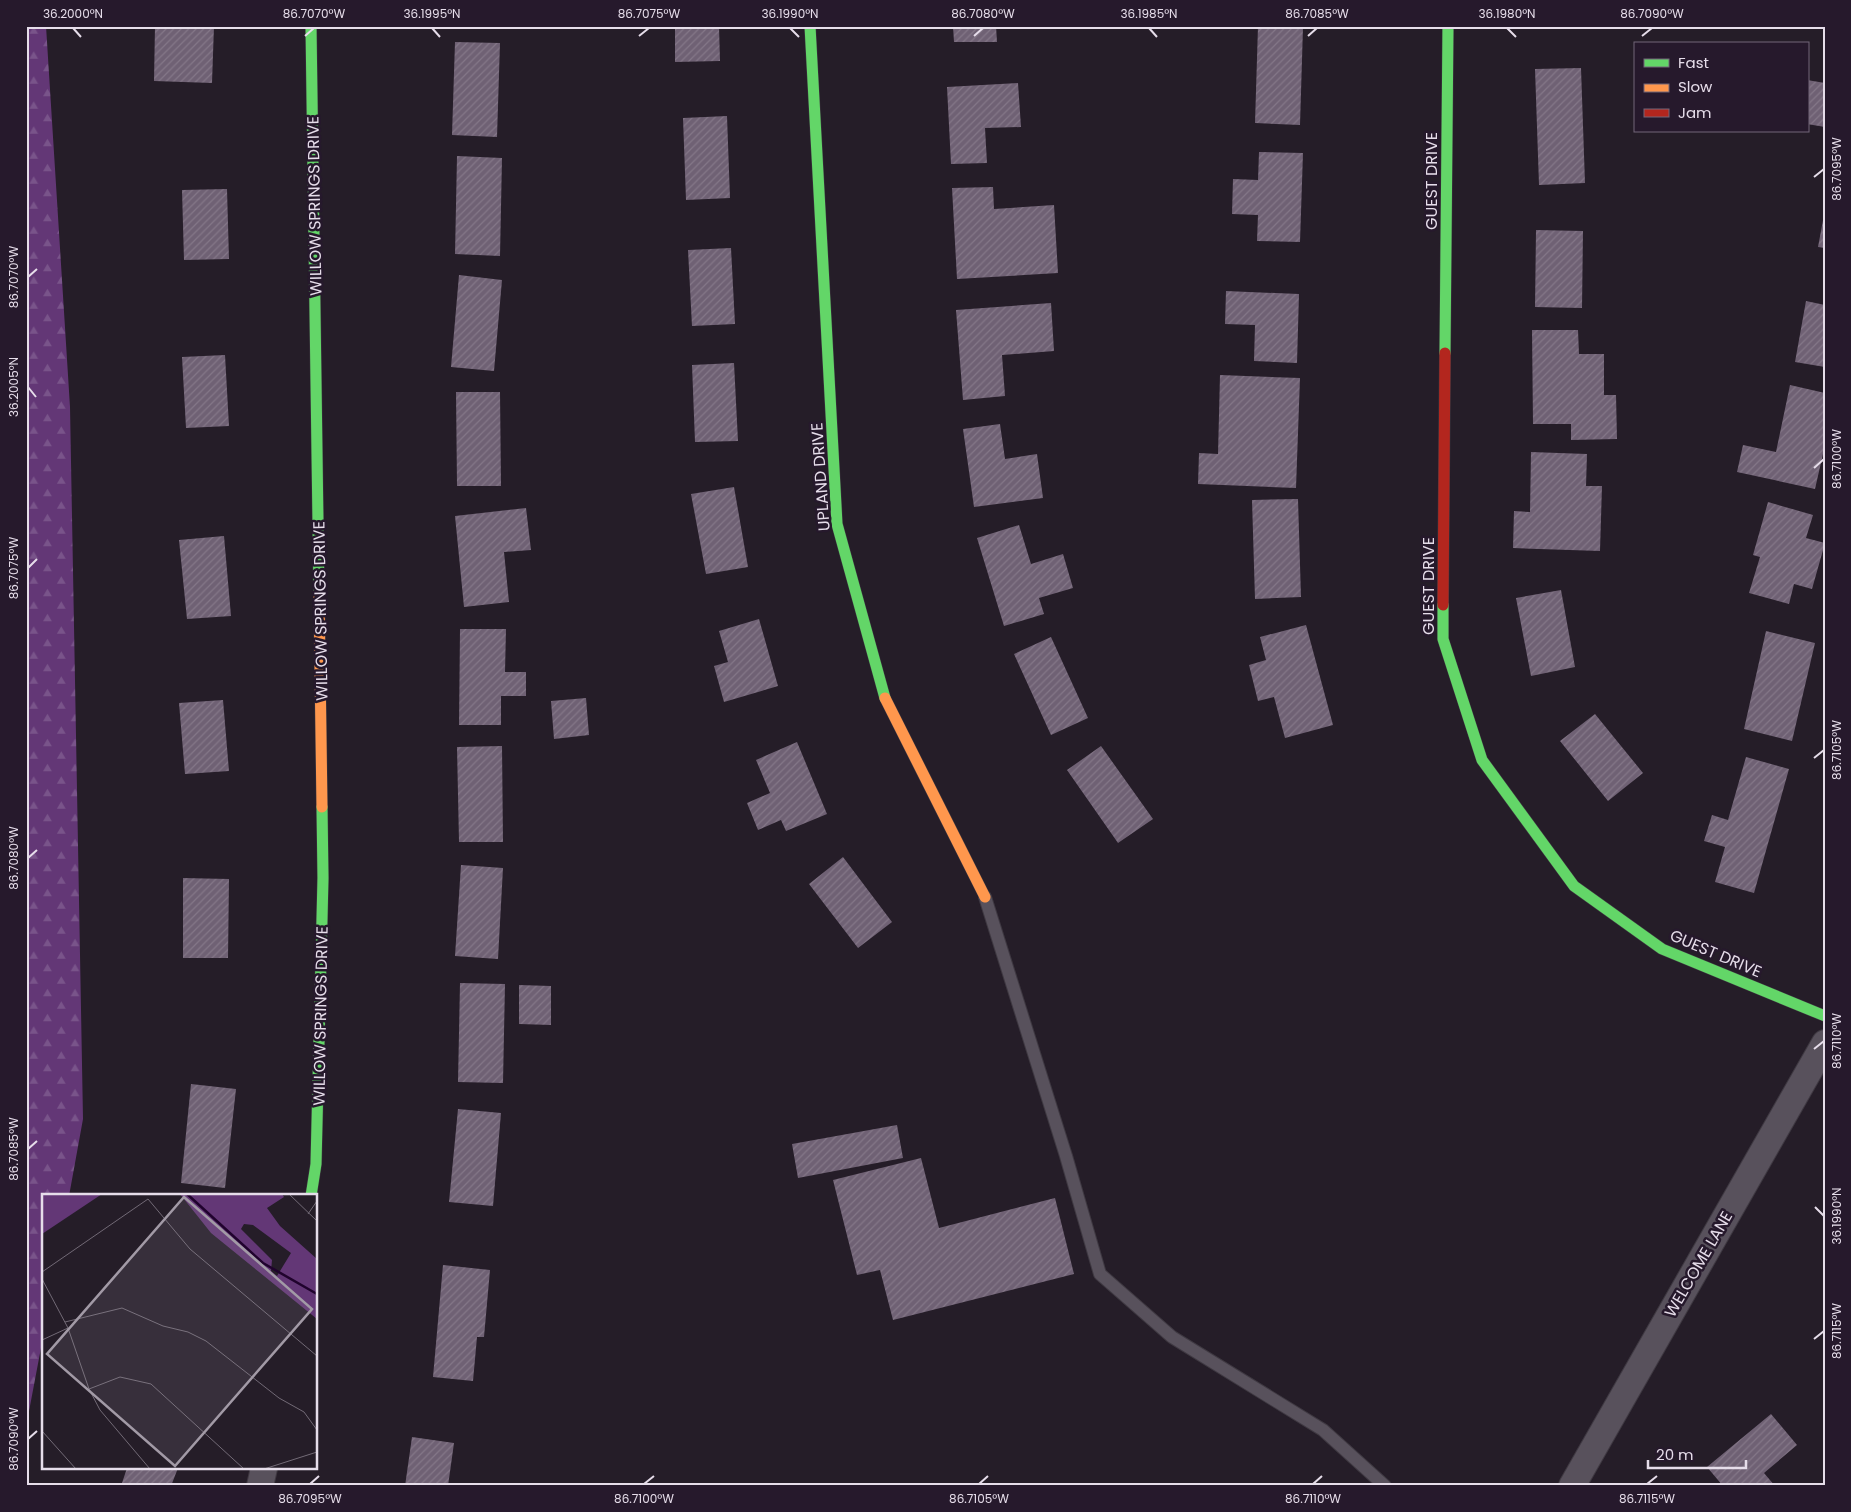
<svg xmlns="http://www.w3.org/2000/svg" width="1851" height="1512" viewBox="0 0 1851 1512" font-family="Poppins,sans-serif">
	<style>
		.forest { fill: url(#forest-firs) }
		.building { fill: url(#building-hatch) }
		.lines { fill: none; stroke-linecap: round; stroke-linejoin: round }
		.lane-casing { stroke: #3f3942; stroke-width: 14 }
		.street-casing { stroke: #3f3942; stroke-width: 28 }
		.fast-casing { stroke: #3f3942; stroke-width: 12 }
		.slow-casing { stroke: #3f3942; stroke-width: 12 }
		.jam-casing { stroke: #3f3942; stroke-width: 12 }
		.lane { stroke: #58515c; stroke-width: 12 }
		.street { stroke: #58515c; stroke-width: 26 }
		.fast { stroke: #63d668; stroke-width: 11 }
		.slow { stroke: #ff974d; stroke-width: 11 }
		.jam { stroke: #b3261e; stroke-width: 11 }
		.ticks { fill: none; stroke: #e6ddea; stroke-width: 2 }
		.labels { text-anchor: middle; stroke-width: 5; stroke-linejoin: round; paint-order: stroke }
		.street-label { font-size: 16px; fill: #e6ddea; stroke: #26192c }
		.inset-river { fill: none; stroke: #20032d; stroke-width: 2.5 }
		.inset-road { fill: none; stroke: #726a76; stroke-width: 1 }
		.view { fill: #a29aa6; fill-opacity: 0.15; stroke: #a29aa6; stroke-width: 2.5 }
		.inset-edge { fill: none; stroke: #e6ddea; stroke-width: 2.5 }
		.neatline { fill: none; stroke: #e6ddea; stroke-width: 2 }
		.ticks-label { font-size: 12px; text-anchor: middle; fill: #e6ddea }
	</style>
	<defs>
		<pattern id="forest-firs" width="22" height="20" patternUnits="userSpaceOnUse" patternTransform="scale(1.25)"><rect width="22" height="20" fill="#633776"/><path d="M5 1l3.5 6h-7zM16 11l3.5 6h-7z" fill="#79548a"/></pattern>
		<pattern id="building-hatch" width="6" height="6" patternUnits="userSpaceOnUse" patternTransform="scale(1.25)"><rect width="6" height="6" fill="#6f6174"/><path d="M-1 1l2-2M0 6l6-6M5 7l2-2" fill="none" stroke="#847788"/></pattern>
	</defs>
	<rect width="100%" height="100%" fill="#251d28"/>
	<!-- forest -->
	<path class="forest" d="M26 26H46L70 407 83 1119 69 1196H44V1332L26 1427Z"/>
	<!-- building -->
	<path class="building" d="M155 26H214L212 83 154 81Z
		M675 26H719L720 61 675 62Z
		M953 26H996L997 42H954Z
		M1258 26 1303 27 1300 125 1255 123Z
		M455 42 500 43 497 137 452 135Z
		M1581 68 1585 183 1539 185 1535 69Z
		M1807 80 1825 83V127L1807 124Z
		M1018 83 1021 127 985 128 987 163 951 164 947 87Z
		M727 116 730 198 686 200 683 118Z
		M1259 152 1303 153 1300 242 1257 241 1258 215 1232 214 1233 179 1258 180Z
		M457 156 502 158 500 256 455 254Z
		M993 187 994 209 1054 205 1058 273 957 279 952 188Z
		M227 189 229 259 184 260 182 190Z
		M1824 215H1825V248L1818 247Z
		M1536 230 1583 231 1582 308 1535 307Z
		M731 248 735 324 692 326 688 250Z
		M459 275 502 280 494 371 451 367Z
		M1226 291 1299 294 1297 363 1254 361 1255 325 1225 324Z
		M1806 301 1825 305V367L1795 362Z
		M1051 303 1054 351 1002 355 1005 396 963 400 956 310Z
		M1532 330H1578L1579 354H1604V395H1616L1617 439 1571 440V424H1533Z
		M225 355 229 426 186 428 182 357Z
		M734 363 738 441 695 442 692 365Z
		M1220 375 1300 378 1296 488 1198 484 1199 453 1218 454Z
		M1790 385 1825 393V445L1815 489 1737 472 1743 445 1776 452Z
		M456 392H500L501 486H457Z
		M1000 424 1005 459 1037 454 1043 498 974 507 963 429Z
		M1531 452 1587 454 1586 486H1602L1600 551 1513 548 1514 511 1530 512Z
		M734 487 748 567 706 574 691 494Z
		M1298 499 1301 597 1255 599 1252 500Z
		M1768 502 1813 515 1806 538 1825 543 1812 589 1794 584 1789 604 1749 593 1760 557 1753 555Z
		M526 508 531 550 504 552 509 602 464 607 455 516Z
		M1019 525 1031 564 1063 554 1073 588 1039 598 1044 614 1004 626 977 538Z
		M224 536 231 616 187 619 179 540Z
		M1561 590 1575 667 1531 676 1516 598Z
		M759 619 778 686 724 702 714 666 728 662 719 631Z
		M1306 625 1333 725 1285 738 1274 697 1258 701 1249 665 1266 660 1260 637Z
		M460 629H506L505 672H526V696H501V725H459Z
		M1766 631 1815 643 1792 741 1744 729Z
		M1051 637 1088 718 1051 735 1014 654Z
		M586 698 589 735 554 739 551 701Z
		M223 700 229 771 185 774 179 703Z
		M1595 714 1643 773 1608 801 1560 741Z
		M797 742 827 814 786 831 781 820 758 830 747 803 770 793 756 760Z
		M502 746 503 842H459L457 747Z
		M1101 746 1153 819 1118 843 1067 770Z
		M1746 757 1789 769 1754 893 1715 882 1725 847 1704 841 1712 815 1728 820Z
		M843 857 892 922 858 948 809 884Z
		M461 865 503 868 498 959 455 956Z
		M183 878 229 879 228 958H183Z
		M460 983 505 984 503 1083 458 1082Z
		M519 985 551 986V1025L519 1024Z
		M191 1084 236 1089 225 1188 181 1183Z
		M458 1109 501 1113 493 1206 449 1202Z
		M897 1125 903 1158 798 1178 792 1144Z
		M921 1158 939 1228 1055 1198 1074 1274 893 1320 880 1270 857 1275 833 1180Z
		M443 1265 490 1270 484 1337H477L473 1381 433 1377Z
		M1771 1414 1797 1445 1764 1473 1775 1486H1723L1707 1467Z
		M412 1437 454 1443 448 1486H405Z
		M127 1468H178L171 1486H121Z"/>
	<g class="lines">
		<defs>
			<path id="lane" d="M985 897 1066 1156 1100 1274 1172 1337 1323 1430 1385 1486"/>
			<path id="street" d="M260 1486 264 1468
				M1572 1486 1825 1043"/>
			<path id="fast" d="M311 26 319 594
				M810 26 837 524 885 698
				M1445 353 1448 26
				M1443 605V639L1482 760 1574 886 1662 949 1825 1016
				M311 1196 316 1164 323 878 322 807"/>
			<path id="slow" d="M319 594 322 807
				M885 698 985 897"/>
			<path id="jam" d="M1443 605 1445 353"/>
		</defs>
		<!-- lane casing -->
		<use href="#lane" class="lane-casing"/>
		<!-- street casing -->
		<use href="#street" class="street-casing"/>
		<!-- fast casing -->
		<use href="#fast" class="fast-casing"/>
		<!-- slow casing -->
		<use href="#slow" class="slow-casing"/>
		<!-- jam casing -->
		<use href="#jam" class="jam-casing"/>
		<!-- lane -->
		<use href="#lane" class="lane"/>
		<!-- street -->
		<use href="#street" class="street"/>
		<!-- fast -->
		<use href="#fast" class="fast"/>
		<!-- slow -->
		<use href="#slow" class="slow"/>
		<!-- jam -->
		<use href="#jam" class="jam"/>
	</g>
	<!-- ticks -->
	<path class="ticks" d="M73 28 81 37M432 28 440 37M790 28 799 37M1149 28 1157 37M1507 28 1516 37M305 36 314 28M639 36 649 28M974 36 983 28M1308 36 1317 28M1642 36 1652 28M1814 177 1824 169M28 277 37 269M28 387 36 397M1814 468 1824 459M28 568 37 559M1814 758 1824 750M28 858 37 850M1814 1049 1824 1041M28 1149 37 1141M1815 1207 1824 1216M1814 1339 1824 1331M28 1439 37 1431M310 1484 319 1476M644 1484 654 1476M979 1484 988 1476M1313 1484 1322 1476M1647 1484 1657 1476"/>
	<g class="labels">
		<!-- street labels -->
		<g class="street-label">
			<text transform="translate(1431 181) rotate(-90)" y="6">GUEST DRIVE</text>
			<text transform="translate(314 206) rotate(-91)" y="6">WILLOW SPRINGS DRIVE</text>
			<text transform="translate(820 477) rotate(-94)" y="6">UPLAND DRIVE</text>
			<text transform="translate(1428 586) rotate(-90)" y="6">GUEST DRIVE</text>
			<text transform="translate(320 611) rotate(-91)" y="6">WILLOW SPRINGS DRIVE</text>
			<text transform="translate(1716 953) rotate(23)" y="6">GUEST DRIVE</text>
			<text transform="translate(320 1016) rotate(-89)" y="6">WILLOW SPRINGS DRIVE</text>
			<text transform="translate(1698 1264) rotate(-60)" y="6">WELCOME LANE</text>
		</g>
	</g>
	<!-- overview -->
	<g transform="translate(42 1194)">
		<rect width="275" height="275" fill="#251d28"/>
		<path d="M0 0H60L0 40ZM138 0H240L242 3 225 14 238 32 275 65V125L169 39ZM202 30 211 31 249 59 235 82 229 77 230 66 199 35Z" fill="#633776" fill-rule="evenodd"/>
		<path class="inset-river" d="M145 0 221 69 275 100"/>
		<path class="inset-road" d="M247 0 275 27M266 20 275 7M0 78 106 5 148 55 275 162M0 85 26 134 47 195 58 216 108 275M23 128 80 114 121 132 146 138 164 147 237 204 262 218 275 236M0 146 26 134M47 195 78 183 109 190 202 275M0 237 34 275M222 275 275 258"/>
		<path class="view" d="M142 3 270 115 133 272 5 160Z"/>
		<rect width="275" height="275" class="inset-edge"/>
	</g>
	<!-- border -->
	<rect width="1851" height="1512" fill="none" stroke="#26192c" stroke-width="55"/>
	<!-- legend -->
	<rect x="1634" y="42" width="175" height="90" fill="#26192c" stroke="#736778"/>
	<rect x="1644" y="59" width="25" height="8" fill="#63d668" stroke="#736778"/>
	<text x="1678" y="68" font-size="15" fill="#e6ddea">Fast</text>
	<rect x="1644" y="84" width="25" height="8" fill="#ff974d" stroke="#736778"/>
	<text x="1678" y="92" font-size="15" fill="#e6ddea">Slow</text>
	<rect x="1644" y="109" width="25" height="8" fill="#b3261e" stroke="#736778"/>
	<text x="1678" y="118" font-size="15" fill="#e6ddea">Jam</text>
	<!-- scale -->
	<path d="M1648 1460v8h98v-8" fill="none" stroke="#e6ddea" stroke-width="2.5"/>
	<text x="1656" y="1460" font-size="15" fill="#e6ddea" stroke="#26192c" stroke-width="4" paint-order="stroke">20 m</text>
	<rect x="28" y="28" width="1796" height="1456" class="neatline"/>
	<g class="ticks-label">
		<text x="73" y="18">36.2000°N</text>
		<text x="314" y="18">86.7070°W</text>
		<text x="432" y="18">36.1995°N</text>
		<text x="649" y="18">86.7075°W</text>
		<text x="790" y="18">36.1990°N</text>
		<text x="983" y="18">86.7080°W</text>
		<text x="1149" y="18">36.1985°N</text>
		<text x="1317" y="18">86.7085°W</text>
		<text x="1507" y="18">36.1980°N</text>
		<text x="1652" y="18">86.7090°W</text>
		<text transform="translate(1837 169) rotate(-90)" y="4">86.7095°W</text>
		<text transform="translate(14 277) rotate(-90)" y="4">86.7070°W</text>
		<text transform="translate(14 387) rotate(-90)" y="4">36.2005°N</text>
		<text transform="translate(1837 459) rotate(-90)" y="4">86.7100°W</text>
		<text transform="translate(14 568) rotate(-90)" y="4">86.7075°W</text>
		<text transform="translate(1837 750) rotate(-90)" y="4">86.7105°W</text>
		<text transform="translate(14 858) rotate(-90)" y="4">86.7080°W</text>
		<text transform="translate(1837 1041) rotate(-90)" y="4">86.7110°W</text>
		<text transform="translate(14 1149) rotate(-90)" y="4">86.7085°W</text>
		<text transform="translate(1837 1216) rotate(-90)" y="4">36.1990°N</text>
		<text transform="translate(1837 1331) rotate(-90)" y="4">86.7115°W</text>
		<text transform="translate(14 1439) rotate(-90)" y="4">86.7090°W</text>
		<text x="310" y="1503">86.7095°W</text>
		<text x="644" y="1503">86.7100°W</text>
		<text x="979" y="1503">86.7105°W</text>
		<text x="1313" y="1503">86.7110°W</text>
		<text x="1647" y="1503">86.7115°W</text>
	</g>
</svg>
